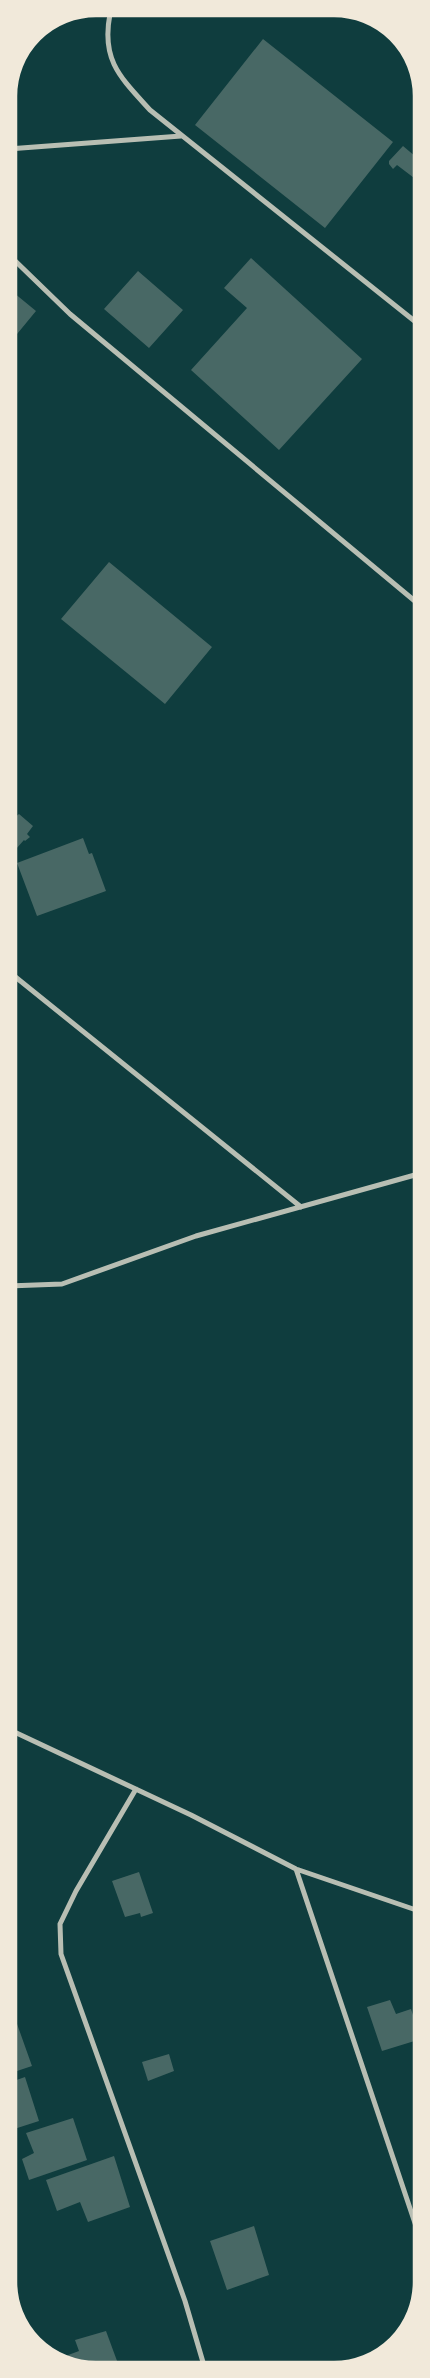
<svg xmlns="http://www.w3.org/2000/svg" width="430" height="2378" viewBox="0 0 430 2378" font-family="'PT Serif',serif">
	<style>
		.building { fill: #486865 }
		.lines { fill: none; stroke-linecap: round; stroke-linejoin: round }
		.minor { stroke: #b8beb3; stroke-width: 5 }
		.rim { fill: none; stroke: #f1e9da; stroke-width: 2.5 }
	</style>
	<rect width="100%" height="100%" fill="#0f3d3e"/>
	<!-- building -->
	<path class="building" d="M263 39 393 142 325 228 195 125Z
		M403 146 422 162V184L397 165 393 169 389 164V161Z
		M251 258 362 359 279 450 191 370 247 308 224 288Z
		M138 271 183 310 149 348 104 309Z
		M8 288 36 311 8 345Z
		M109 562 212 647 165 704 61 619Z
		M19 814 33 826 27 834 30 837 25 841 24 840 8 858V823Z
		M83 838 89 854 92 853 106 891 37 916 17 863Z
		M139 1872 153 1913 141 1917 140 1913 125 1917 112 1881Z
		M390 2000 396 2014 411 2009 421 2039 382 2051 367 2007Z
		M16 2021 32 2066 8 2074V2024Z
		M169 2054 174 2071 148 2081 142 2062Z
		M25 2077 39 2121 8 2131V2083Z
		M73 2118 87 2160 29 2180 22 2159 34 2153 26 2133Z
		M114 2156 130 2207 88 2222 80 2202 57 2211 46 2180Z
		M254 2226 269 2275 227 2290 210 2241Z
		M106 2331 120 2369H78L60 2358 79 2351 75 2340Z"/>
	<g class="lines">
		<!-- minor -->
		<path class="minor" d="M110 14C101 60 120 77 150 110L422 327
			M8 149 181 136
			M8 254 70 314 422 607
			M8 971 301 1207
			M8 1286 62 1284 196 1236 422 1173
			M8 1729 191 1815 296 1869 422 1912
			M136 1789 76 1891 60 1924 61 1954 185 2301 205 2369
			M296 1869 422 2244"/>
	</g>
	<!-- crop -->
	<path d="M0 0H430V2378H0ZM96 16H334A80 80 0 0 1 414 96V2282A80 80 0 0 1 334 2362H96A80 80 0 0 1 16 2282V96A80 80 0 0 1 96 16Z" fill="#f1e9da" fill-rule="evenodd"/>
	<path class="rim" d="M96 16H334A80 80 0 0 1 414 96V2282A80 80 0 0 1 334 2362H96A80 80 0 0 1 16 2282V96A80 80 0 0 1 96 16Z"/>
</svg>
